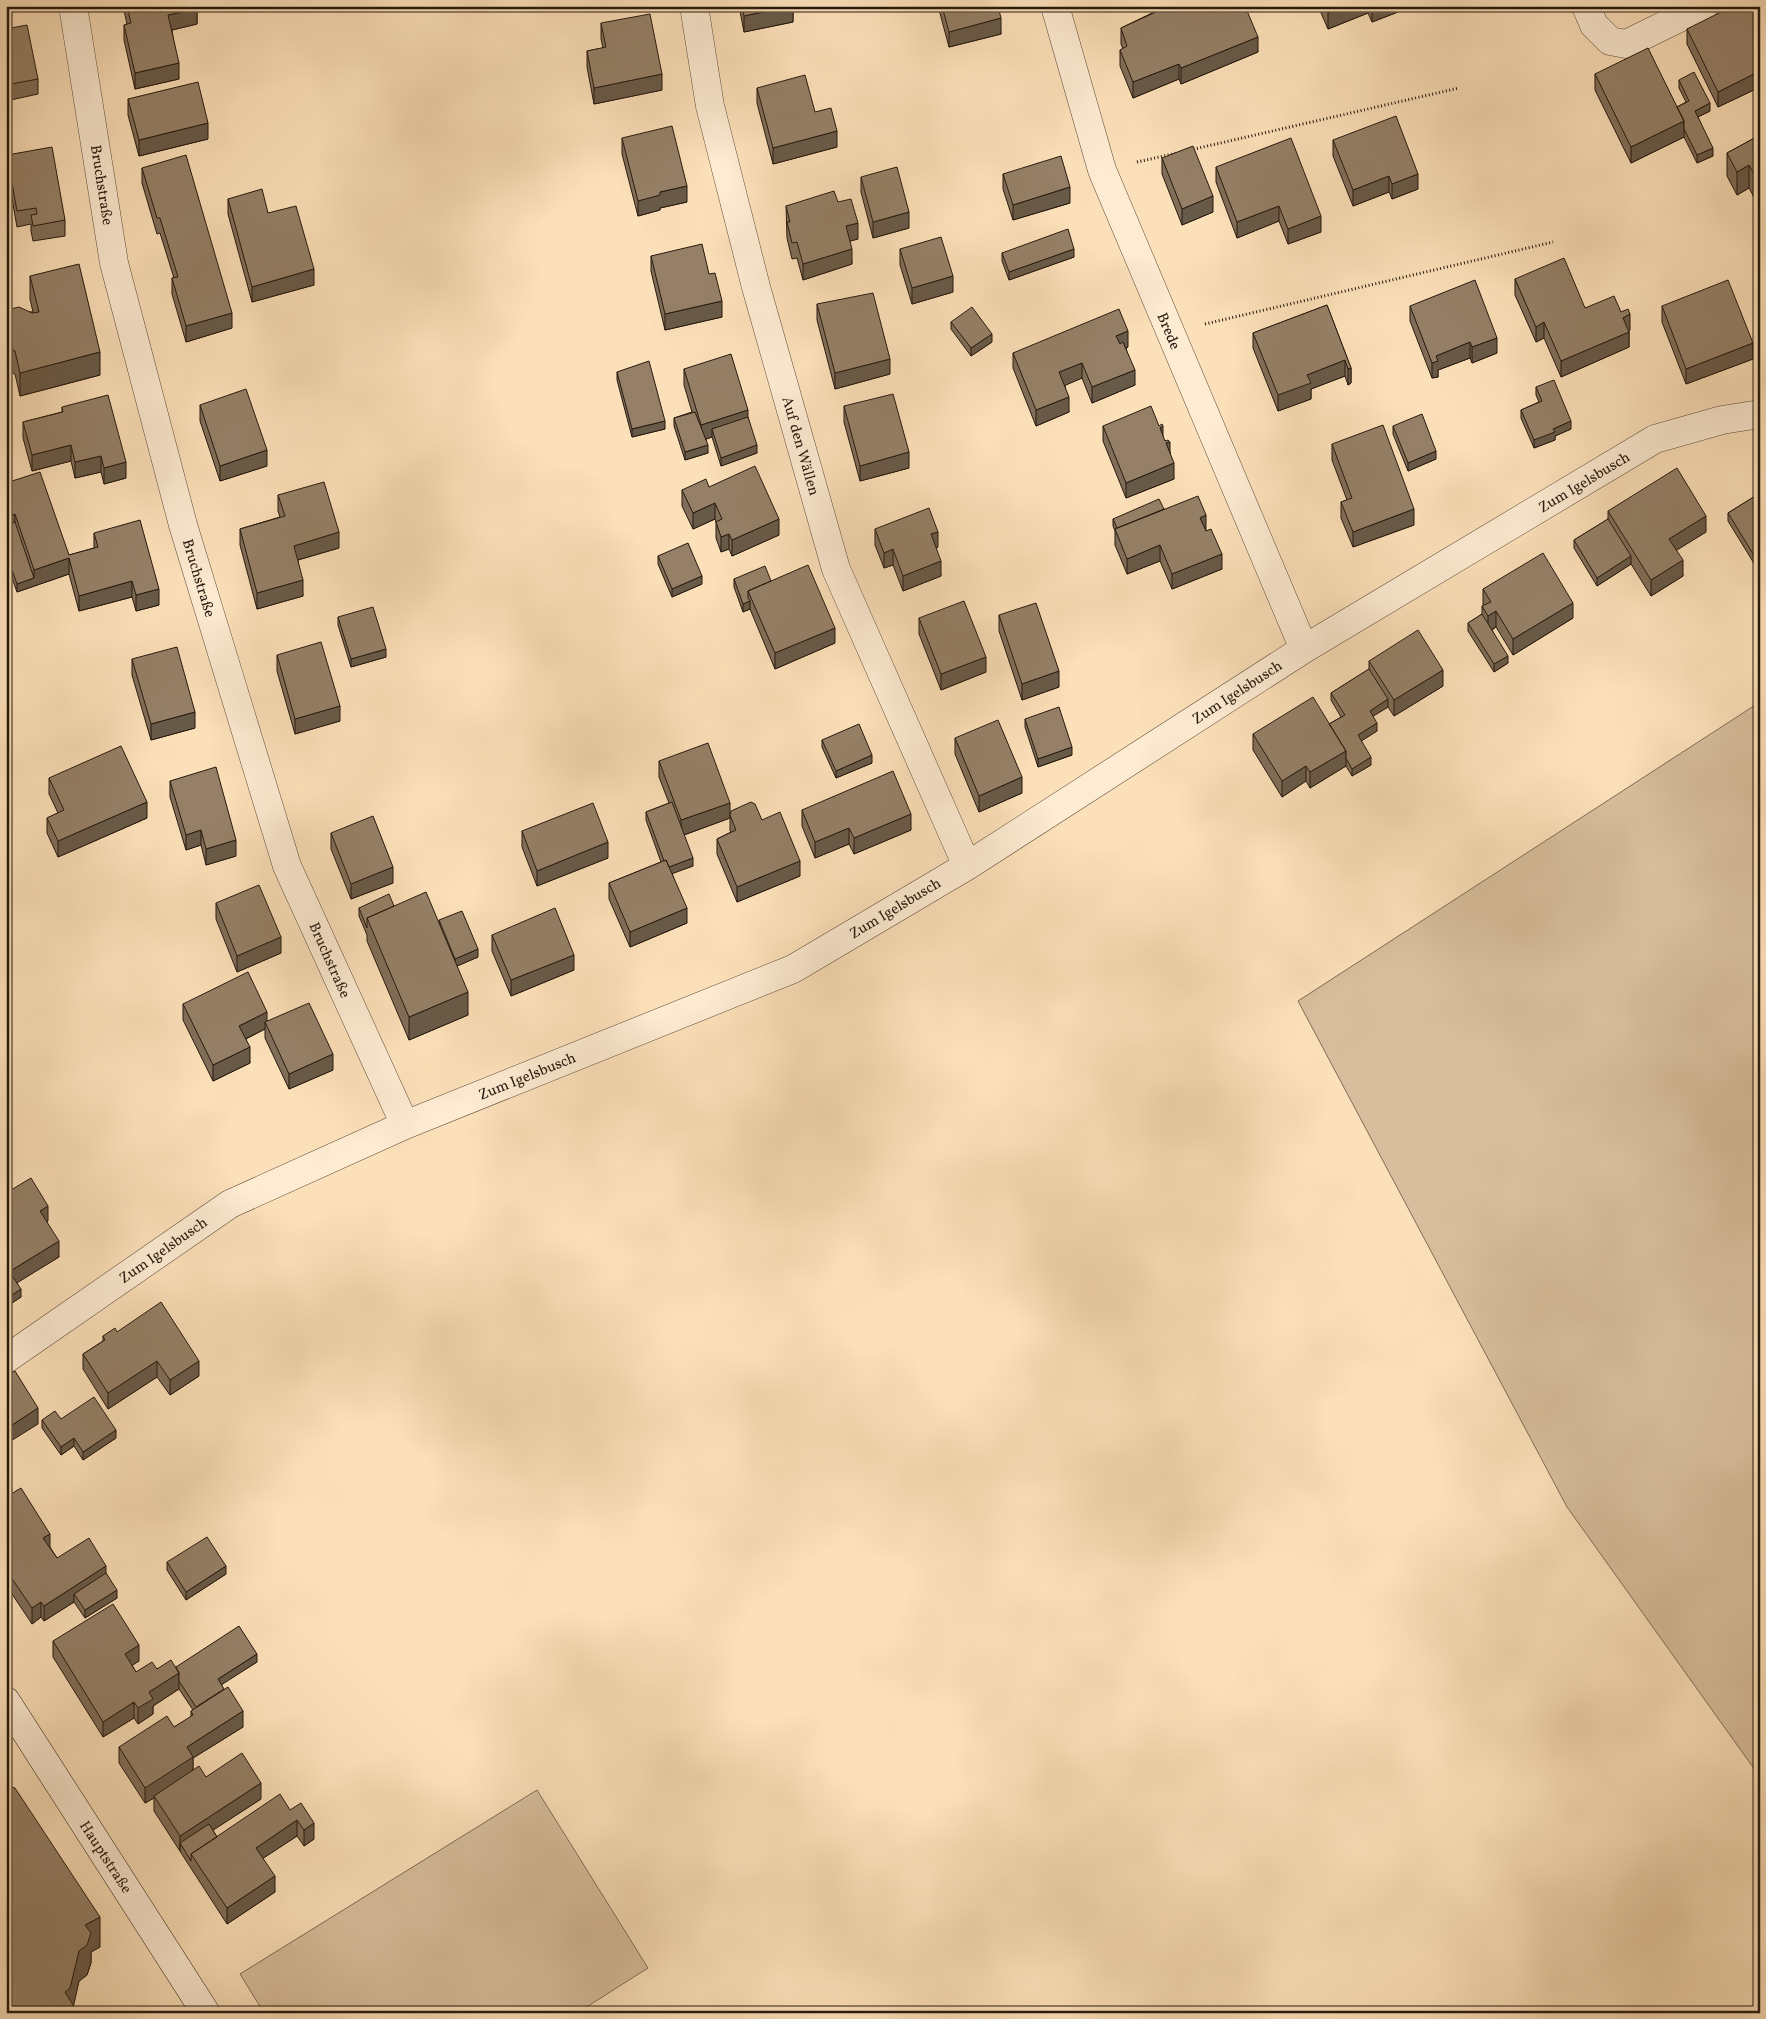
<svg xmlns="http://www.w3.org/2000/svg" width="1766" height="2019" viewBox="0 0 1766 2019" font-family="Vollkorn,serif">
	<style>
		.green { fill: #d8be9c; stroke: #7f6c55 }
		.lines { fill: none; stroke-linecap: round; stroke-linejoin: round }
		.street-casing { stroke: #5c4b39; stroke-width: 29 }
		.secondary-casing { stroke: #26190e; stroke-width: 29 }
		.path { stroke: #26190e; stroke-width: 3; stroke-dasharray: 1 2.5; stroke-linecap: butt }
		.street { stroke: #fdebd2; stroke-width: 28 }
		.secondary { stroke: #fdebd2; stroke-width: 28 }
		.wall { fill: #806e59; stroke: #26190e }
		.shaded-wall { fill: #685a48; stroke: #26190e }
		.building { fill: #958067; stroke: #26190e }
		.labels { text-anchor: middle; stroke-width: 4.5; stroke-linejoin: round; paint-order: stroke }
		.street-label { font-size: 15px; fill: #26190e; stroke: #fdebd2 }
	</style>
	<rect width="100%" height="100%" fill="#fce0b9"/>
	<filter id="stains"><feTurbulence type="fractalNoise" baseFrequency=".004" numOctaves="4"/><feColorMatrix values="0 0 0 0 .2 0 0 0 0 .09 0 0 0 0 .02 0 0 0 .5 -.17"/></filter>
	<radialGradient id="worn" r=".72"><stop offset=".6" stop-color="#630" stop-opacity="0"/><stop offset="1" stop-color="#630" stop-opacity=".3"/></radialGradient>
	<!-- green -->
	<path class="green" d="M1760 702V1777L1567 1507 1298 1001Z
		M537 1790 648 1968 577 2013H264L240 1974Z"/>
	<g class="lines">
		<defs>
			<path id="street" d="M73 6 114 263 183 525 287 866 405 1125
				M694 6 710 106 756 287 836 569 967 866
				M1055 6 1102 170 1304 649
				M1586 6 1594 25 1610 41 1626 44 1704 6
				M6 1359 230 1204 405 1125 793 969 967 866 1304 649 1655 439 1722 420 1760 414"/>
			<path id="secondary" d="M6 1701 206 2013"/>
		</defs>
		<!-- street casing -->
		<use href="#street" class="street-casing"/>
		<!-- secondary casing -->
		<use href="#secondary" class="secondary-casing"/>
		<!-- path -->
		<path class="path" d="M1190 150 1459 88
			M1137 162 1177 153
			M1205 324 1553 242"/>
		<!-- street -->
		<use href="#street" class="street"/>
		<!-- secondary -->
		<use href="#secondary" class="secondary"/>
	</g>
	<!-- wall -->
	<path class="wall" d="M123 6H206L197 8V24L172 30 179 79 135 89 124 40V25L127 24Z
		M739 6H793V22L744 32Z
		M938 6H998L1001 34 949 47Z
		M1152 6H1245L1258 52 1181 84 1179 79 1133 98 1120 66V50L1123 49 1121 44V28L1152 13Z
		M1318 6H1398V12L1372 22 1368 13 1328 29Z
		M1760 6V87L1718 107 1687 44V29Z
		M601 23 662 90 594 104 587 67V51L603 48 601 39Z
		M6 29 38 79V94L6 101Z
		M1595 74 1677 107 1686 102 1679 88V80L1710 111 1698 117 1713 156 1697 163 1684 137 1631 163 1595 90Z
		M757 88 837 147 773 164 757 103Z
		M128 99 208 139 139 156 128 115Z
		M1760 135V208L1749 188 1737 195 1727 176V153Z
		M622 138 687 202 660 208V210L638 216 622 154Z
		M1333 140 1418 189 1392 199 1389 192 1353 206 1333 156Z
		M7 155 65 220V236L33 241 31 231V224L17 227 7 170Z
		M1162 158 1213 212 1182 225 1162 174Z
		M1216 167 1321 232 1288 244 1279 221 1237 238 1216 182Z
		M142 168 232 328 186 342 172 294V278H174L160 233 157 234 142 183Z
		M1003 174 1070 203 1013 220 1003 189Z
		M861 177 909 228 873 238 861 192Z
		M228 199 268 213 314 285 252 302 228 214Z
		M838 202 858 239 850 241 852 264 803 280 797 258 792 259 787 238 786 206Z
		M900 249 953 292 912 304 900 265Z
		M1002 253 1074 257 1009 280 1002 261Z
		M651 256 709 274 722 317 665 330 651 271Z
		M30 276 100 375 20 396 15 374 6 370V299V310L33 312 30 299Z
		M1515 279 1585 308 1621 312 1630 330 1629 331V347L1561 377 1544 338 1536 342 1515 295Z
		M817 304 890 374 835 389 817 320Z
		M1327 305 1351 368V383L1348 385 1345 376 1311 389V399L1278 411 1253 348V333Z
		M1410 306 1497 353 1472 363 1470 358 1438 370V377L1432 378 1410 321Z
		M1662 306 1753 359 1686 384 1662 322Z
		M951 322 992 342 971 356 951 329Z
		M1128 347 1126 348 1135 385 1092 403 1082 378 1065 385 1069 412 1036 426 1013 368V353Z
		M684 369 748 417 757 453 721 466 712 437 706 439 708 453 685 460 674 426V418L692 412 684 385Z
		M617 372 665 429 632 437 617 380Z
		M1536 387 1571 429 1555 436V440L1534 448 1521 418V410L1539 402 1536 395Z
		M200 405 267 466 220 481 200 421Z
		M844 406 909 468 860 481 844 422Z
		M62 407 126 478 104 484 101 472 75 478 71 461 32 471 23 438V422L62 412Z
		M1103 426 1163 437 1170 452 1174 479 1126 498 1103 441Z
		M1393 426 1436 459 1408 471 1393 434Z
		M1332 444 1414 525 1353 547 1341 518V502L1347 500 1332 460Z
		M6 483 69 555 94 548V533L159 605 136 611 132 597 79 611 69 574 17 592 12 578Z
		M709 487 779 535 732 556 729 549 721 552 716 538V522L715 519 693 529 682 506V490Z
		M1760 493V563L1755 565 1728 521V513Z
		M278 495 339 548 298 560 303 596 257 609 240 545V529L280 517 278 511Z
		M1164 509 1206 531 1222 569 1172 589 1160 561 1127 574 1115 545V531L1113 526V519Z
		M1608 511 1706 532 1676 550 1683 576 1651 596 1631 564 1597 586 1574 548V540L1608 519Z
		M875 529 938 547 936 548 941 576 903 591 893 565 884 568 875 545Z
		M658 556 702 584 672 597 658 564Z
		M734 579 771 581 835 643 775 669 750 609 743 612 734 587Z
		M1483 589 1573 618 1513 655 1496 627 1492 630 1508 663 1494 672 1468 631V623L1482 614V606H1483Z
		M999 615 1059 687 1022 700 999 631Z
		M338 617 386 657 351 667 338 625Z
		M919 618 986 672 941 690 919 634Z
		M277 655 340 721 295 734 277 671Z
		M132 659 195 728 151 740 132 675Z
		M1369 661 1443 686 1394 716 1388 707 1373 716 1377 731 1361 741 1371 765 1352 776 1346 766 1310 788 1306 781 1282 797 1253 750V734L1329 724 1341 717 1331 700V693L1369 669Z
		M1025 719 1072 755 1038 767 1025 727Z
		M955 738 1022 793 979 812 955 754Z
		M822 740 872 763 836 778 822 747Z
		M659 761 730 814 762 820 800 876 737 902 717 854V839L731 832 730 831V818L684 835 693 866 672 873 687 923 630 947 609 899V883L661 862 646 820V812L669 803 659 777Z
		M49 778 147 818 58 857 47 833V818L58 813 49 794Z
		M170 781 236 856 206 865 201 845 186 850 170 797Z
		M802 810 911 830 854 854 849 844 815 858 802 826Z
		M522 831 608 858 537 886 522 847Z
		M331 833 393 883 351 899 331 849Z
		M216 903 281 953 237 972 216 919Z
		M394 906 439 924V920L478 957 457 966 468 1015 409 1040 367 941V935L359 916V908Z
		M492 935 574 970 511 996 492 951Z
		M183 1004 267 1021 333 1070 289 1089 265 1038V1029L246 1039 250 1063 213 1081 183 1020Z
		M6 1193 48 1221 47 1222 59 1257 17 1282 21 1297 6 1307Z
		M117 1332 199 1376 170 1395 157 1377 108 1409 83 1369V1354L103 1341V1336Z
		M61 1419 116 1438 83 1460 74 1446 61 1455 42 1428V1420Z
		M6 1497 50 1547 57 1558 106 1573 117 1598 85 1618 74 1602 44 1621 41 1617 32 1624 6 1585Z
		M167 1562 226 1574 186 1600 167 1570Z
		M53 1641 139 1661 132 1665 136 1672 157 1669 176 1667 257 1662 221 1684 243 1727 193 1758V1770L206 1777 261 1799 213 1830 217 1837 290 1810 314 1839 304 1846 297 1836 263 1858 275 1892 227 1924 154 1811V1798L145 1803 119 1763V1747L174 1727 191 1717V1711L193 1710 179 1689 153 1706V1714L138 1724 134 1718 103 1737 53 1657Z
		M6 1786 100 1947 91 1952V1963L87 1975 79 1981 73 2005 6 2013Z"/>
	<!-- shaded-wall -->
	<path class="shaded-wall" d="M194 6H206L194 9Z
		M793 6V22L744 32V16Z
		M1346 6H1368V13L1328 29V13Z
		M1372 6H1398V12L1372 22Z
		M197 9V24L168 31V15Z
		M1001 18V34L949 47V32Z
		M1258 37V52L1181 84V68Z
		M179 63V79L135 89V73Z
		M1179 64V79L1133 98V82Z
		M1760 71V87L1718 107V92Z
		M662 74V90L594 104V88Z
		M1710 103V111L1695 118V111Z
		M1684 121V137L1631 163V147Z
		M208 123V139L139 156V140Z
		M837 131V147L773 164V148Z
		M1713 148V156L1697 163V155Z
		M1749 165V188L1737 195V172Z
		M1418 174V189L1392 199V184Z
		M1389 176V192L1353 206V190Z
		M687 186V202L660 208V210L638 216V201L660 192Z
		M1070 187V203L1013 220V205Z
		M1213 196V212L1182 225V209Z
		M1279 206V221L1237 238V222Z
		M909 212V228L873 238V222Z
		M1321 216V232L1288 244V229Z
		M858 223V239L846 242V226Z
		M852 249V264L803 280V264Z
		M1074 249V257L1009 280V272Z
		M314 269V285L252 302V287Z
		M953 276V292L912 304V288Z
		M722 301V317L665 330V314Z
		M232 313V328L186 342V326Z
		M1630 314V330L1623 334V318Z
		M1544 322V338L1536 342V327Z
		M1128 331V347L1116 351V336Z
		M1629 332V347L1561 377V361Z
		M992 334V342L971 356V348Z
		M1497 338V353L1472 363V347Z
		M1470 342V358L1438 370V377L1432 378V363L1436 356Z
		M1753 343V359L1686 384V369Z
		M100 352V375L20 396V373Z
		M890 359V374L835 389V373Z
		M1345 360V376L1311 389V399L1278 411V395L1307 375Z
		M1082 363V378L1059 388V372Z
		M1351 368V383L1348 385V369Z
		M1135 370V385L1092 403V387Z
		M1069 397V412L1036 426V410Z
		M748 410V425L712 429V437L701 441V425Z
		M665 421V429L632 437V429Z
		M1571 421V429L1555 436V440L1534 448V440L1553 429Z
		M1163 426V442L1160 428Z
		M1170 442V458L1166 443Z
		M71 445V461L32 471V455Z
		M708 445V453L685 460V452Z
		M757 445V453L721 466V458Z
		M267 450V466L220 481V466Z
		M1436 451V459L1408 471V463Z
		M909 452V468L860 481V466Z
		M101 456V472L75 478V462Z
		M126 462V478L104 484V468Z
		M1174 463V479L1126 498V483Z
		M715 503V519L693 529V513Z
		M1414 509V525L1353 547V532Z
		M15 514V530L6 533V517Z
		M1206 515V531L1200 518Z
		M1706 516V532L1669 555V539Z
		M779 519V535L732 556V540Z
		M339 532V548L294 561V546Z
		M938 532V547L931 550V534Z
		M729 534V549L721 552V537Z
		M1160 545V561L1127 574V559Z
		M893 549V565L884 568V553Z
		M1222 554V569L1172 589V574Z
		M1760 555V563L1755 565V557Z
		M1631 556V564L1597 586V578Z
		M69 558V574L17 592V584L34 578V570Z
		M1683 560V576L1651 596V580Z
		M941 561V576L903 591V576Z
		M12 570V578L6 580V572Z
		M702 576V584L672 597V589Z
		M303 580V596L257 609V593Z
		M132 581V597L79 611V596Z
		M159 589V605L136 611V595Z
		M750 601V609L743 612V604Z
		M1573 603V618L1513 655V639Z
		M1496 611V627L1488 632V616Z
		M835 628V643L775 669V653Z
		M386 649V657L351 667V659Z
		M1508 656V663L1494 672V664Z
		M986 657V672L941 690V674Z
		M1443 670V686L1394 716V700Z
		M1059 671V687L1022 700V684Z
		M1388 699V707L1370 718V711Z
		M340 706V721L295 734V719Z
		M195 712V728L151 740V724Z
		M1377 723V731L1358 743V735Z
		M1072 747V755L1038 767V759Z
		M1346 751V766L1310 788V772Z
		M872 755V763L836 778V771Z
		M1371 757V765L1352 776V769Z
		M1306 766V781L1282 797V781Z
		M1022 777V793L979 812V796Z
		M147 802V818L58 857V841Z
		M730 803V818L681 836V820Z
		M911 814V830L854 854V838Z
		M849 828V844L815 858V842Z
		M201 830V845L186 850V835Z
		M236 840V856L206 865V849Z
		M608 842V858L537 886V871Z
		M693 858V866L666 876V868Z
		M800 861V876L737 902V887Z
		M393 867V883L351 899V884Z
		M687 908V923L630 947V932Z
		M281 937V953L237 972V956Z
		M478 949V957L455 967V959Z
		M574 955V970L511 996V980Z
		M468 992V1015L409 1040V1017Z
		M267 1012V1026L265 1022V1029L239 1042V1026Z
		M250 1047V1063L213 1081V1065Z
		M333 1054V1070L289 1089V1074Z
		M48 1206V1221L40 1227V1211Z
		M59 1241V1257L12 1286V1270Z
		M21 1289V1297L6 1307V1299Z
		M157 1361V1377L108 1409V1393Z
		M199 1361V1376L170 1395V1380Z
		M38 1408V1424L6 1444V1429Z
		M116 1430V1438L83 1460V1452Z
		M74 1438V1446L61 1455V1447Z
		M50 1534V1549L43 1538Z
		M106 1566V1581L74 1594V1602L44 1621V1606Z
		M226 1566V1574L186 1600V1592Z
		M117 1590V1598L85 1618V1610Z
		M41 1602V1617L32 1624V1608Z
		M139 1645V1661L125 1670V1654Z
		M257 1654V1662L218 1687V1679Z
		M179 1673V1689L153 1706V1714L138 1724V1708L149 1692Z
		M134 1702V1718L103 1737V1722Z
		M243 1711V1727L193 1758V1773L154 1796V1798L145 1803V1788L187 1747Z
		M261 1783V1799L184 1849 180 1843V1851V1836Z
		M297 1820V1836L256 1863V1848Z
		M314 1823V1839L304 1846V1830Z
		M275 1876V1892L227 1924V1908Z
		M100 1917V1947L91 1952V1963L87 1975 79 1981 72 2013 65 1992 79 1951 85 1925Z"/>
	<!-- building -->
	<path class="building" d="M127 6H197V9L168 15 179 63 135 73 124 25 131 23Z
		M742 6H792L744 16Z
		M942 6H998L1001 18 949 32Z
		M1156 6H1245L1258 37 1181 68 1179 64 1133 82 1120 50 1127 46 1121 28 1158 11Z
		M1325 6H1346L1328 13Z
		M1733 6H1760V71L1718 92 1687 29Z
		M650 14 662 74 594 88 587 51 606 47 601 23Z
		M27 25 38 79 6 85V29Z
		M1648 48 1684 121 1631 147 1595 74Z
		M1694 72 1710 103 1695 111 1713 148 1697 155 1684 129V121L1677 107 1689 101 1679 80Z
		M805 75 815 112 831 108 837 131 773 148 757 88Z
		M198 82 208 123 139 140 128 99Z
		M1396 116 1418 174 1392 184 1389 176 1353 190 1333 140Z
		M672 126 687 186 660 192V195L638 201 622 138Z
		M1760 135V185L1749 165 1737 172 1727 153Z
		M1291 138 1321 216 1288 229 1279 206 1237 222 1216 167Z
		M1193 146 1213 196 1182 209 1162 158Z
		M52 147 65 220 33 226 31 215 37 214 36 208 17 211 7 155Z
		M186 155 232 313 186 326 172 278 178 277 160 218H157L142 168Z
		M1061 156 1070 187 1013 205 1003 174Z
		M897 167 909 212 873 222 861 177Z
		M262 189 268 213 296 206 314 269 252 287 228 199Z
		M834 191 838 202 851 199 858 223 846 226 852 249 803 264 797 242 792 243 787 222H790L786 206Z
		M1068 229 1074 249 1009 272 1002 253Z
		M941 237 953 276 912 288 900 249Z
		M702 244 709 274 715 273 722 301 665 314 651 256Z
		M1564 258 1585 308 1614 296 1621 312 1628 309 1630 314 1623 318 1629 332 1561 361 1544 322 1536 327 1515 279Z
		M79 264 100 352 20 373 15 351 6 347V310L19 307 32 313 39 312 30 276Z
		M1475 280 1497 338 1472 347 1470 342 1436 356 1438 361 1432 363 1410 306Z
		M1728 280 1753 343 1686 369 1662 306Z
		M873 293 890 359 835 373 817 304Z
		M1327 305 1351 368 1348 369 1345 360 1307 375 1311 383 1278 395 1253 333Z
		M972 307 992 334 971 348 951 322Z
		M1119 309 1128 331 1116 336 1120 344 1123 342 1135 370 1092 387 1082 363 1059 372 1069 397 1036 410 1013 353Z
		M731 354 748 410 701 425 684 369Z
		M649 361 665 421 632 429 617 372Z
		M1554 380 1571 421 1553 429 1555 432 1534 440 1521 410 1542 401 1536 387Z
		M246 389 267 450 220 466 200 405Z
		M893 394 909 452 860 466 844 406Z
		M108 395 126 462 104 468 101 456 75 462 71 445 32 455 23 422 63 412 62 407Z
		M1151 406 1159 426 1162 424 1163 426 1160 428 1165 441 1168 440 1170 442 1166 443 1174 463 1126 483 1103 426Z
		M695 412 708 445 685 452 674 418Z
		M1422 414 1436 451 1408 463 1393 426Z
		M748 417 757 445 721 458 712 429Z
		M1383 425 1414 509 1353 532 1341 502 1352 498 1332 444Z
		M755 466 779 519 732 540 729 534 721 537 716 522 722 519 715 503 693 513 682 490 706 479 709 487Z
		M1677 468 1706 516 1669 539 1683 560 1651 580 1608 511Z
		M40 472 69 555 98 547 94 533 140 520 159 589 136 595 132 581 79 596 69 558 34 570 15 514 6 517V483Z
		M324 482 339 532 294 546 303 580 257 593 240 529 285 516 278 495Z
		M1760 493V555L1755 557 1728 513Z
		M1198 496 1206 515 1200 518 1206 531 1211 529 1222 554 1172 574 1160 545 1127 559 1115 529Z
		M1159 499 1164 509 1117 528 1113 519Z
		M929 508 938 532 931 534 941 561 903 576 893 549 884 553 875 529Z
		M1608 519 1631 556 1597 578 1574 540Z
		M15 522 34 578 17 584 12 570 6 572V525Z
		M688 543 702 576 672 589 658 556Z
		M1543 553 1573 603 1513 639 1496 611 1488 616 1482 606 1491 602 1483 589Z
		M808 565 835 628 775 653 748 591Z
		M765 566 771 581 748 591V598L750 601 743 604 734 579Z
		M964 601 986 657 941 674 919 618Z
		M1036 603 1059 671 1022 684 999 615Z
		M373 607 386 649 351 659 338 617Z
		M1482 614 1508 656 1494 664 1468 623Z
		M1418 630 1443 670 1394 700 1369 661Z
		M321 642 340 706 295 719 277 655Z
		M177 647 195 712 151 724 132 659Z
		M1369 669 1388 699 1370 711 1377 723 1358 735 1371 757 1352 769 1346 758V751L1329 724 1345 715 1331 693Z
		M1313 697 1346 751 1310 772 1306 766 1282 781 1253 734Z
		M1059 707 1072 747 1038 759 1025 719Z
		M998 720 1022 777 979 796 955 738Z
		M859 724 872 755 836 771 822 740Z
		M708 743 730 803 681 820 659 761Z
		M121 746 147 802 58 841 47 818 64 810 49 778Z
		M216 767 236 840 206 849 201 830 186 835 170 781Z
		M893 771 911 814 854 838 849 828 815 842 802 810Z
		M672 802 693 858 669 867 666 860 664 861 646 812Z
		M751 802 755 804 762 820 780 812 800 861 737 887 717 839 736 830 730 815 731 811Z
		M593 803 608 842 537 871 522 831Z
		M373 816 393 867 351 884 331 833Z
		M666 860 687 908 630 932 609 883Z
		M259 885 281 937 237 956 216 903Z
		M426 892 468 992 409 1017 367 918Z
		M389 894 394 906 367 918V928L359 908Z
		M555 908 574 955 511 980 492 935Z
		M462 911 478 949 455 959 439 920Z
		M248 972 267 1012 239 1026 250 1047 213 1065 183 1004Z
		M309 1003 333 1054 289 1074 265 1022Z
		M31 1178 48 1206 40 1211 59 1241 12 1270 6 1261V1193Z
		M6 1267 21 1289 6 1299Z
		M161 1302 199 1361 170 1380 157 1361 108 1393 83 1354 105 1340 103 1336 115 1328 117 1332Z
		M15 1371 38 1408 6 1429V1376Z
		M94 1397 116 1430 83 1452 74 1438 61 1447 42 1420 55 1411 61 1419Z
		M21 1488 50 1534 43 1538 57 1558 89 1538 106 1566 44 1606 41 1602 32 1608 6 1570V1497Z
		M207 1537 226 1566 186 1592 167 1562Z
		M106 1573 117 1590 85 1610 74 1594Z
		M113 1604 139 1645 125 1654 136 1672 152 1662 157 1669 171 1660 179 1673 149 1692 153 1699 138 1708 134 1702 103 1722 53 1641Z
		M239 1626 257 1654 218 1679 224 1689 196 1707 179 1681V1673L176 1667Z
		M228 1687 243 1711 187 1747 193 1757 145 1788 119 1747 167 1716 174 1727 193 1715 191 1711Z
		M242 1753 261 1783 180 1836 154 1796 199 1766 206 1777Z
		M6 1786 15 1788 100 1917 85 1925 91 1933 87 1945 79 1951 70 1988 65 1992 78 2013H6V1983L8 1982 6 1979V1973L9 1971 6 1967Z
		M280 1794 290 1810 301 1803 314 1823 304 1830 297 1820 256 1848 275 1876 227 1908 191 1854Z
		M209 1824 217 1837 191 1854V1861L180 1843Z"/>
	<g class="labels">
		<!-- street labels -->
		<g class="street-label">
			<text transform="translate(102 185) rotate(81)" y="5">Bruchstraße</text>
			<text transform="translate(1169 331) rotate(67)" y="5">Brede</text>
			<text transform="translate(801 446) rotate(74)" y="5">Auf den Wällen</text>
			<text transform="translate(1584 482) rotate(-31)" y="5">Zum Igelsbusch</text>
			<text transform="translate(199 578) rotate(73)" y="5">Bruchstraße</text>
			<text transform="translate(1237 692) rotate(-33)" y="5">Zum Igelsbusch</text>
			<text transform="translate(895 908) rotate(-31)" y="5">Zum Igelsbusch</text>
			<text transform="translate(330 960) rotate(66)" y="5">Bruchstraße</text>
			<text transform="translate(527 1076) rotate(-22)" y="5">Zum Igelsbusch</text>
			<text transform="translate(163 1250) rotate(-35)" y="5">Zum Igelsbusch</text>
			<text transform="translate(106 1857) rotate(57)" y="5">Hauptstraße</text>
		</g>
	</g>
	<!-- margin -->
	<rect width="1766" height="2019" fill="none" stroke="#fce0b9" stroke-width="25"/>
	<rect x="8" y="8" width="1751" height="2004" fill="none" stroke="#26190e" stroke-width="2.5"/>
	<rect x="12" y="12" width="1741" height="1994" fill="none" stroke="#26190e"/>
	<rect width="100%" height="100%" filter="url(#stains)"/>
	<rect width="100%" height="100%" fill="url(#worn)"/>
</svg>
